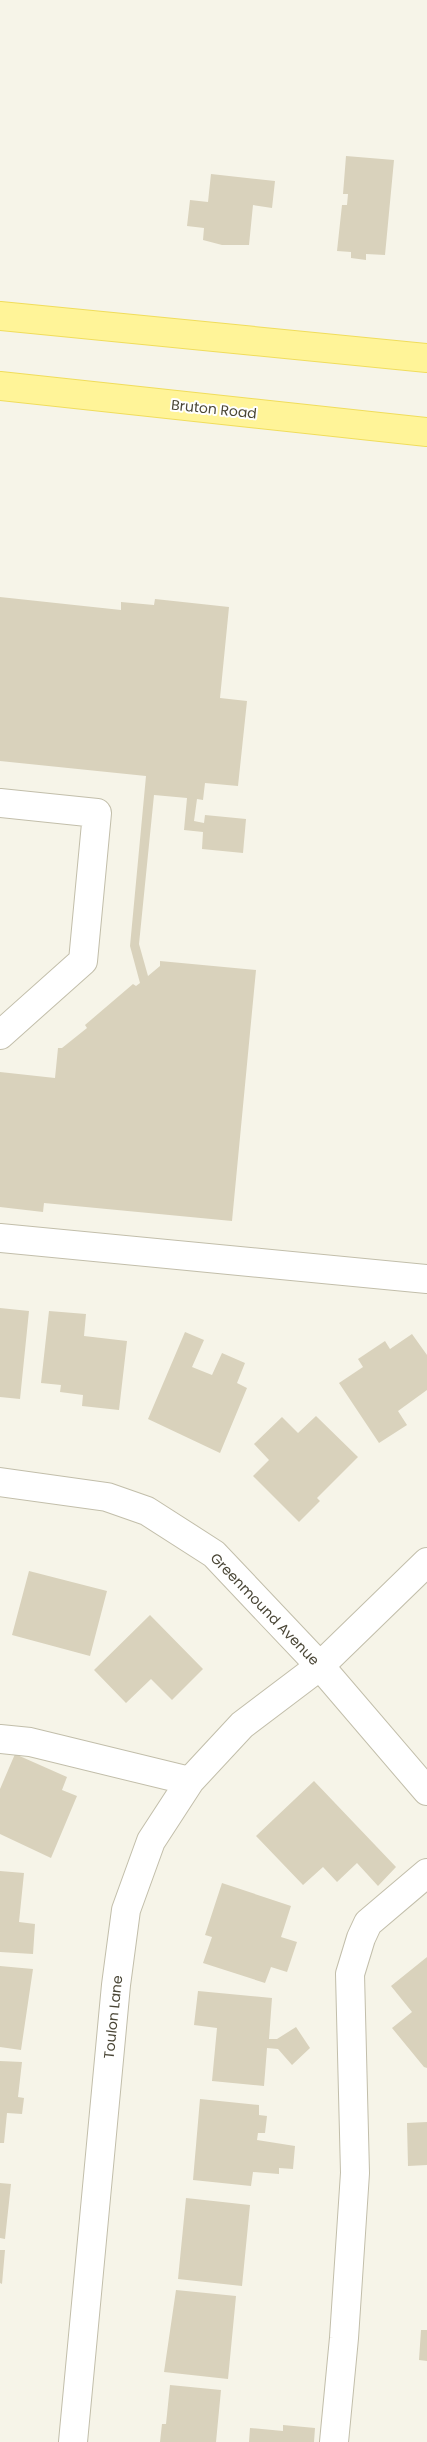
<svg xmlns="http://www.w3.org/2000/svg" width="427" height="2442" viewBox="0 0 427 2442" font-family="Poppins,sans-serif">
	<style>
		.building { fill: #d9d2bc }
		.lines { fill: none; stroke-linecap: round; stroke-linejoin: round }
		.minor-casing { stroke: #c2beaa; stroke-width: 30 }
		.major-casing { stroke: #f0dd5c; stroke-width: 30 }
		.minor { stroke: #fff; stroke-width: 28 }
		.major { stroke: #fff498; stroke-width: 28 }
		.labels { text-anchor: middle; stroke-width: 4; stroke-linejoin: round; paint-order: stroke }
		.street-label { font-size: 14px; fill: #4a4636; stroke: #fff }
	</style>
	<rect width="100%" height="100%" fill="#f6f4e8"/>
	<!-- building -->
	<path class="building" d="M346 156 394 160 385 255 366 254V260L351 258V252L337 251 342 205H347L348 194H343Z
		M211 174 275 181 272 208 253 205 249 245H222L203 240 204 228 187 226 190 200 208 202Z
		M0 597 121 610V602L154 605 155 599 229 607 220 698 247 701 238 786 205 783 203 800 197 799 194 821 204 823 205 815 246 819 243 853 202 849 203 832 184 830 187 798 154 795 139 944 148 976 160 966V961L256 970 232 1221 44 1203 43 1212 0 1207V1072L55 1078 58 1048H62L87 1028 85 1025 133 984 136 986 140 983 130 946 146 776 0 761Z
		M0 1308 29 1311 20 1399 0 1397Z
		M49 1311 86 1314 84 1336 127 1341 119 1410 82 1406 83 1395 60 1392 61 1385 41 1383Z
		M185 1332 204 1340 192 1367 212 1375 222 1353 245 1363 237 1383 247 1388 220 1453 148 1419Z
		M412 1334 427 1355V1390L398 1411 407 1425 379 1443 339 1383 363 1367 358 1359 385 1341 390 1349Z
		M316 1416 358 1457 317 1498 320 1501 299 1522 253 1476 269 1460 254 1444 282 1417 298 1433Z
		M29 1571 107 1591 90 1656 12 1635Z
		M150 1615 203 1669 172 1700 151 1679 126 1703 94 1670Z
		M15 1754 67 1777 62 1790 77 1796 51 1858 0 1834V1789Z
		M314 1781 396 1867 378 1886 357 1863 337 1882 323 1867 303 1885 256 1836Z
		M0 1871 24 1873 19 1922 35 1924 33 1954 0 1952Z
		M222 1883 291 1906 281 1937 297 1942 287 1972 271 1967 265 1983 203 1963 212 1937 205 1935Z
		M427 1957V2068L424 2067 392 2028 412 2012 391 1986Z
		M0 1966 33 1969 21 2050 0 2047Z
		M198 1991 272 1998 269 2039H277L296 2027 310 2048 292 2065 278 2049 267 2048 264 2086 212 2081 217 2028 194 2025Z
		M0 2061 22 2062 18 2097 24 2098 22 2114 7 2113 4 2143H0Z
		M200 2099 259 2105V2115L267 2116 265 2133H258L257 2140 295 2146 293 2169 279 2168V2174L253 2172 251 2186 193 2180Z
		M427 2122V2165L408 2166 407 2123Z
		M0 2183 11 2184 5 2239 0 2238Z
		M186 2198 250 2205 242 2286 178 2279Z
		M0 2250H5L2 2284 0 2283Z
		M176 2290 236 2296 228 2379 164 2372Z
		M421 2330H427V2361L419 2360Z
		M170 2385 221 2390 216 2442H160L162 2424H166Z
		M283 2425 315 2428 314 2442H249L250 2428 283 2431Z"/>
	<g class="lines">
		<defs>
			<path id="minor" d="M0 803 97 813 83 961 0 1035
				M0 1238 427 1279
				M0 1482 107 1497 147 1511 214 1554 320 1666 427 1791
				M0 1739 30 1742 190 1781
				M73 2442 116 1985 126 1910 151 1841 190 1781 242 1725 320 1666 427 1562
				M334 2442 344 2338 355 2173 350 1974 361 1938 368 1923 427 1873"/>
			<path id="major" d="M0 316 427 358
				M0 386 427 432"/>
		</defs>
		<!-- minor casing -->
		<use href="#minor" class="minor-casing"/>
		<!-- major casing -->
		<use href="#major" class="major-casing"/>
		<!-- minor -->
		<use href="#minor" class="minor"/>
		<!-- major -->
		<use href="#major" class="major"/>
	</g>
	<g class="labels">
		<!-- street labels -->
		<g class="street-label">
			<text transform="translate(214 409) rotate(6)" y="5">Bruton Road</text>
			<text transform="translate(265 1609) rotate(46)" y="5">Greenmound Avenue</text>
			<text transform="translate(113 2017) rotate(-84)" y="5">Toulon Lane</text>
		</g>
	</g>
</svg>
